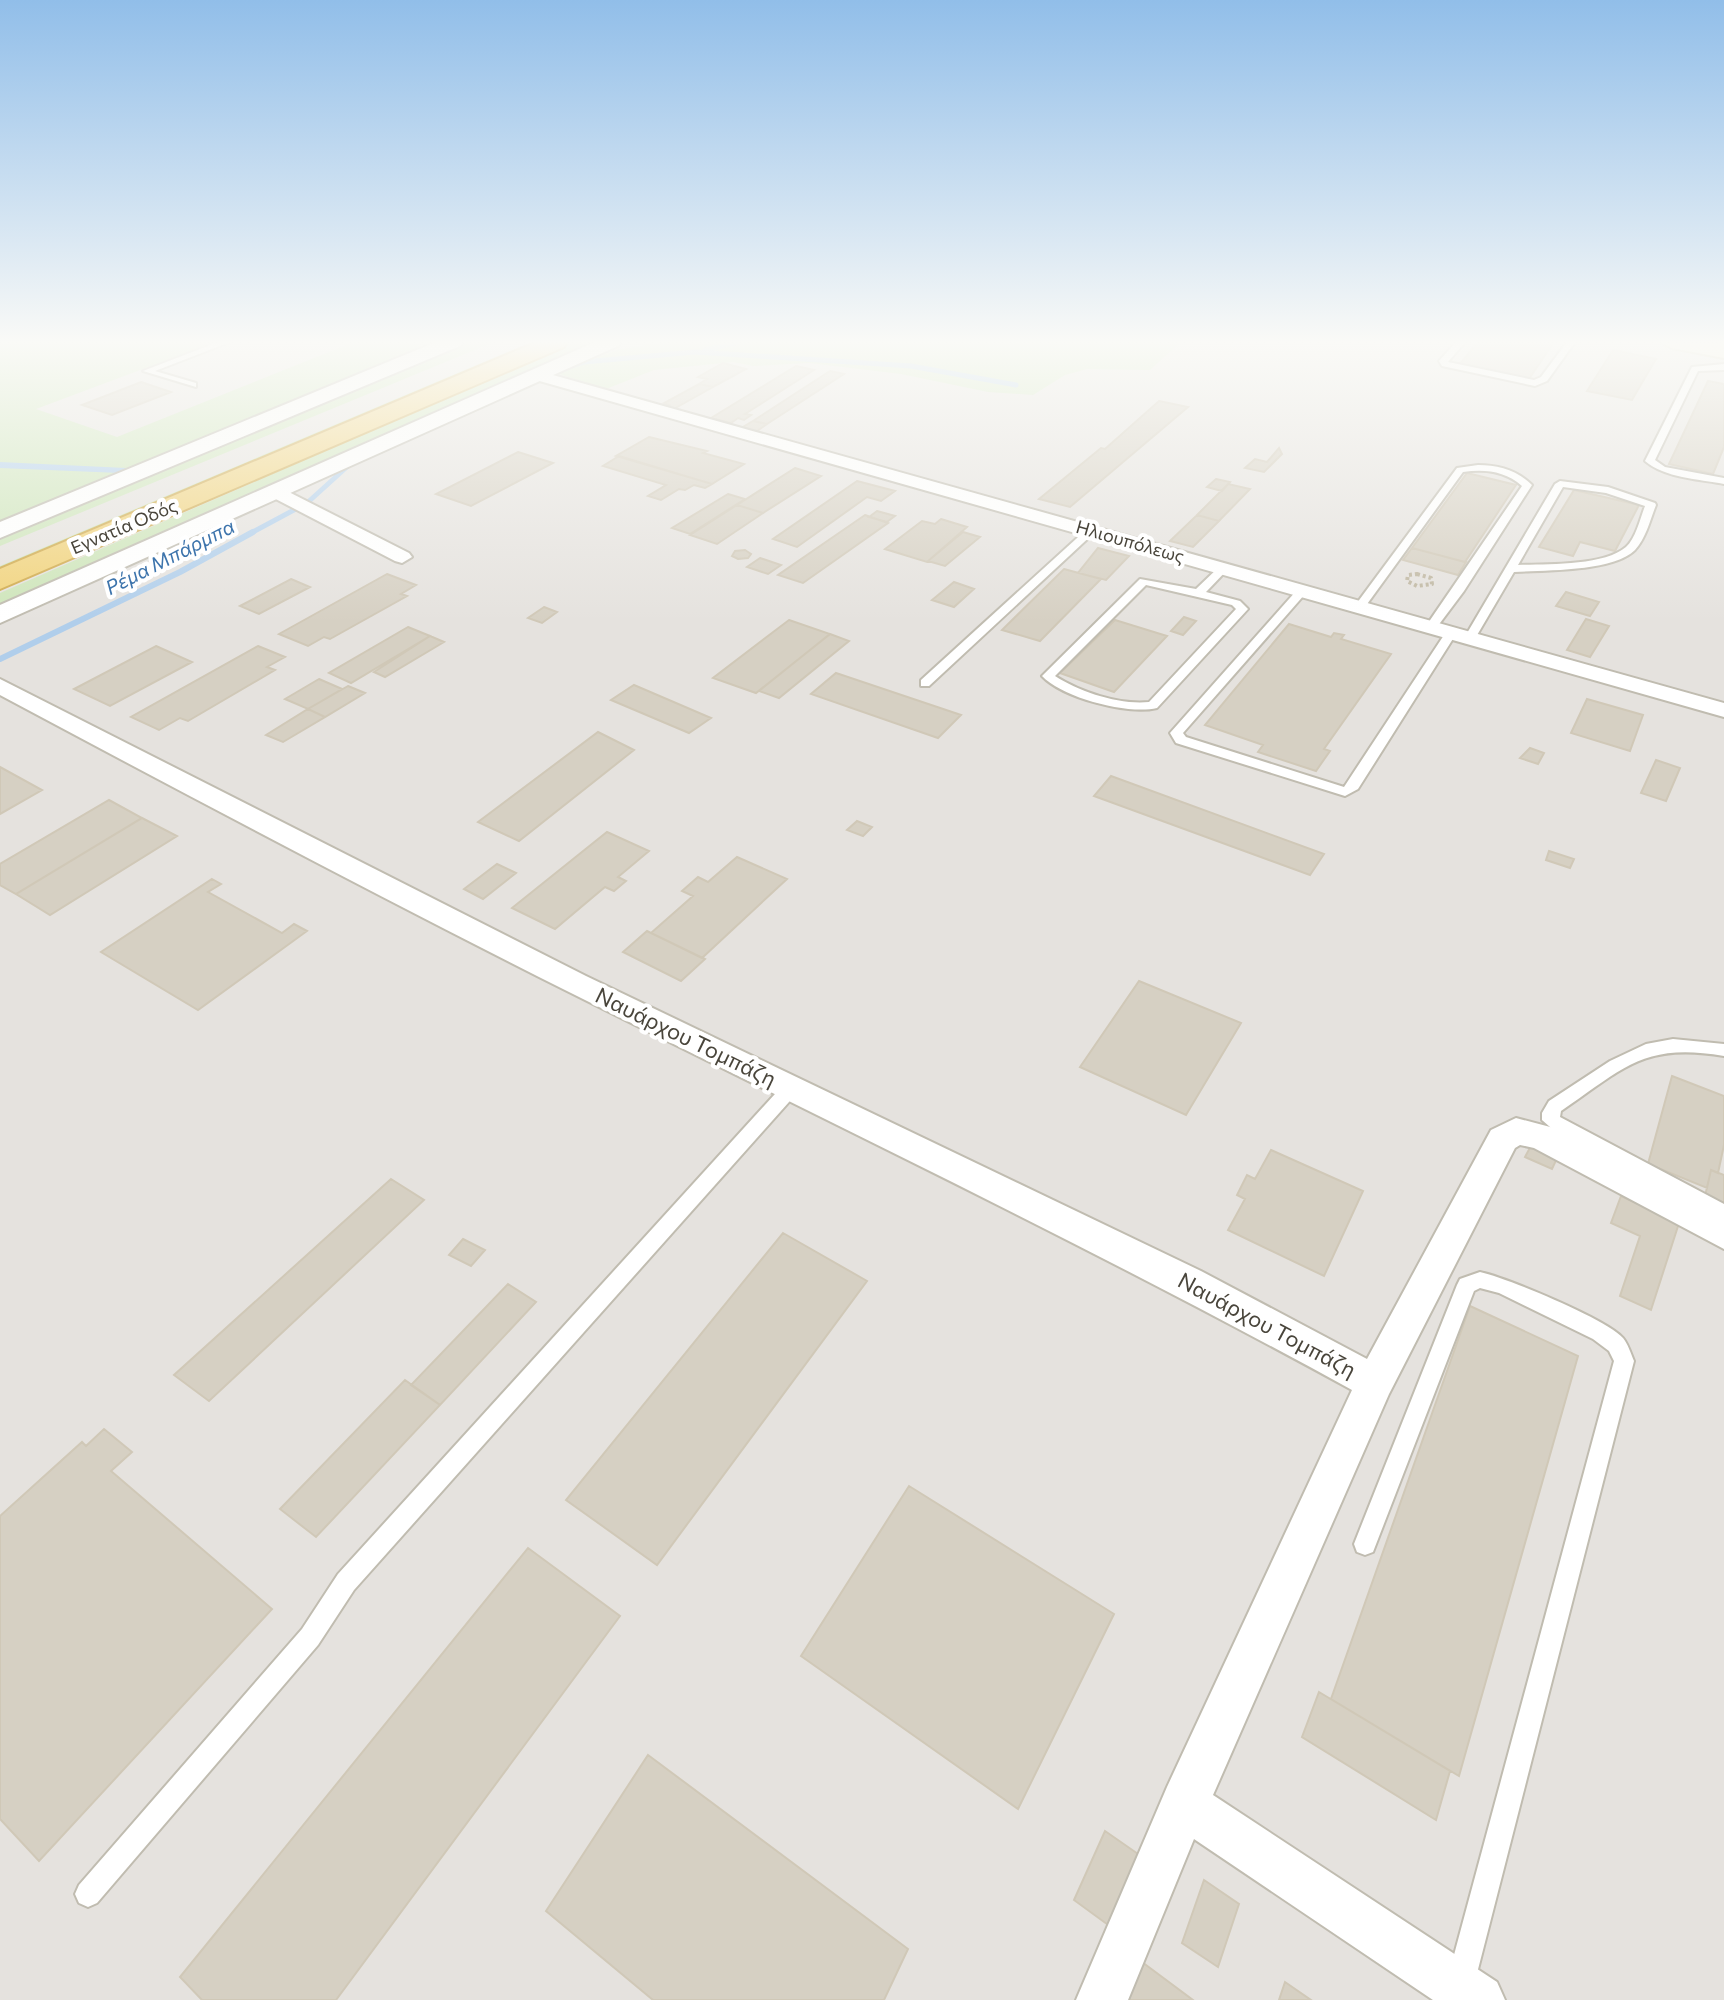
<svg xmlns="http://www.w3.org/2000/svg" width="1724" height="2000" viewBox="0 0 1724 2000" font-family="Commissioner,sans-serif">
	<style>
		.industrial { fill: #e5e2de }
		.green { fill: #cee5ba }
		.water { fill: #b0ceeb }
		.lines { fill: none; stroke-linecap: round; stroke-linejoin: round }
		.stream-far1 { stroke: #b0ceeb; stroke-width: 5 }
		.stream { stroke: #b0ceeb; stroke-width: 6 }
		.building { fill: #d6d0c3; stroke: #d0c8b7; stroke-width: 2 }
		.service-casing { stroke: #c0bcb0; stroke-width: 4 }
		.minor-casing { stroke: #c0bcb0; stroke-width: 4 }
		.tertiary-casing { stroke: #c0bcb0; stroke-width: 4 }
		.secondary-casing { stroke: #d0c8a1; stroke-width: 4 }
		.motorway-casing { stroke: #d0aa4c; stroke-width: 4 }
		.path { stroke: #c0b8a3; stroke-width: 4; stroke-dasharray: 3 3; stroke-linecap: butt }
		.service { fill: #fff; fill-rule: evenodd }
		.minor { fill: #fff; fill-rule: evenodd }
		.tertiary { fill: #fff; fill-rule: evenodd }
		.secondary { fill: #faf4d2; fill-rule: evenodd }
		.motorway { fill: #f1d37c; fill-rule: evenodd }
		.labels { text-anchor: middle; stroke-width: 8; stroke-linejoin: round; paint-order: stroke }
		.far-street-label { font-size: 18px; fill: #49453b; stroke: #fff }
		.far-water-label { font-size: 20px; font-style: italic; fill: #3d74ac; stroke: #fff }
		.street-label { font-size: 22px; fill: #49453b; stroke: #fff }
	</style>
	<rect width="100%" height="100%" fill="#f5f3ed"/>
	<!-- industrial -->
	<path class="industrial" d="M0 342H1724V2000H0Z"/>
	<!-- green -->
	<path class="green" d="M0 342H215L36 409 117 437 354 342H408L431 349 0 521Z
		M465 342H494L0 546V532Z
		M531 342H540L0 571V566Z
		M575 342H597L0 609V593Z
		M666 342H1181L1150 370 1087 369 1065 375 1033 395 988 392 901 374 809 363 753 366 733 362 654 370 606 389 559 374 616 350Z"/>
	<!-- water -->
	<path class="water" d="M0 462 126 468 120 473 0 468Z"/>
	<g class="lines">
		<!-- stream-far1 -->
		<path class="stream-far1" d="M705 350 739 342
			M569 367 584 362 695 352 911 366 1016 385
			M249 534 307 503 349 465"/>
		<!-- stream -->
		<path class="stream" d="M0 659 180 572 253 532"/>
	</g>
	<!-- building -->
	<path class="building" d="M1478 342H1554L1529 379 1459 365Z
		M1613 350 1656 359 1632 400 1587 391Z
		M723 363 746 369 713 387 699 384 707 379 698 377Z
		M796 366 814 370 745 414 751 415 744 420 738 418 731 423 711 418Z
		M830 371 844 374 767 424 753 421Z
		M1708 381 1724 384V447L1713 474 1669 464Z
		M141 382 171 392 112 415 82 405Z
		M699 384 713 387 670 411 661 409 669 405 664 403Z
		M1159 401 1188 407 1070 507 1039 499 1101 448 1105 449Z
		M753 421 767 424 753 434 738 430Z
		M649 437 707 451 703 453 744 464 712 484 616 456Z
		M1279 448 1282 454 1264 472 1245 468 1255 459 1267 462Z
		M518 452 553 463 471 506 436 494Z
		M619 456 712 484 705 488 694 485 685 490 679 489 661 500 648 496 666 485 603 466Z
		M795 468 821 476 763 513 737 505Z
		M1467 473 1516 485 1465 562 1412 548Z
		M1216 479 1230 482 1222 491 1207 487Z
		M857 481 895 491 881 501 867 497 797 547 773 539Z
		M1228 484 1250 489 1219 521 1197 515Z
		M1574 490 1639 505 1615 551 1580 542 1573 556 1539 547Z
		M728 494 745 499 690 534 672 528Z
		M737 505 763 513 717 544 690 535Z
		M877 511 895 516 887 522 869 517Z
		M865 515 888 523 803 583 778 575Z
		M1197 515 1219 521 1193 547 1170 541Z
		M941 519 967 527 927 562 885 549 922 521 935 524Z
		M963 532 980 537 945 566 928 561Z
		M1098 548 1129 556 1106 580 1078 573Z
		M1412 548 1465 562H1466L1458 575 1403 560Z
		M745 550 751 554 748 558 738 559 732 556 735 551Z
		M760 558 781 565 768 574 747 567Z
		M1064 569 1101 579 1040 641 1002 630Z
		M387 574 416 585 401 594 407 596 330 639 324 637 308 646 279 634Z
		M291 579 310 587 259 614 240 606Z
		M954 582 974 589 954 607 932 600Z
		M1566 592 1599 602 1590 616 1556 606Z
		M544 607 557 612 542 623 528 618Z
		M1184 617 1196 621 1183 635 1171 631Z
		M1586 619 1609 626 1590 657 1567 650Z
		M789 620 830 634 756 693 713 678Z
		M1115 620 1167 636 1114 692 1060 673Z
		M1289 624 1331 637 1334 633 1344 635 1341 639 1391 654 1324 749 1330 751 1316 771 1258 752 1263 745 1205 725Z
		M408 627 430 636 351 683 329 673Z
		M830 634 849 641 779 698 759 691Z
		M430 636 444 642 385 677 374 672Z
		M156 646 192 662 110 706 74 689Z
		M258 646 285 657 267 667 275 670 188 721 180 718 159 730 131 717Z
		M836 673 961 715 938 738 811 694Z
		M319 679 342 689 308 709 285 699Z
		M634 685 711 718 689 733 611 700Z
		M348 686 365 693 325 717 308 709Z
		M1587 699 1643 715 1630 751 1571 733Z
		M308 709 325 717 283 742 266 735Z
		M598 732 634 750 519 841 478 822Z
		M1530 748 1544 753 1538 764 1520 758Z
		M1656 760 1680 768 1666 801 1641 793Z
		M0 767 42 790 0 814Z
		M1111 776 1324 854 1310 875 1094 796Z
		M109 800 142 818 16 894 0 885V864Z
		M142 818 177 836 50 915 16 894Z
		M857 821 872 827 863 836 847 830Z
		M607 832 649 851 618 877 626 881 614 891 605 887 555 929 512 908Z
		M1549 851 1574 859 1570 868 1546 860Z
		M737 857 787 879 702 958 651 933 693 896 682 891 698 877 708 882Z
		M497 864 516 873 483 899 464 889Z
		M212 879 221 884 208 892 282 933 294 924 307 931 198 1010 101 952Z
		M647 931 651 933 705 959 681 981 623 952Z
		M1139 981 1241 1023 1186 1115 1080 1067Z
		M1672 1076 1724 1096V1145L1718 1173 1711 1170 1707 1188 1648 1164Z
		M1533 1142 1559 1154 1552 1169 1525 1157Z
		M1271 1150 1363 1191 1324 1276 1228 1230 1245 1199 1237 1195 1247 1175 1255 1179Z
		M1711 1170 1724 1175V1203L1705 1196Z
		M391 1179 424 1200 209 1401 174 1375Z
		M1621 1196 1679 1223 1651 1310 1620 1296 1640 1236 1611 1223Z
		M783 1233 867 1281 657 1565 566 1500Z
		M463 1239 485 1250 471 1266 449 1255Z
		M508 1284 536 1302 440 1405 411 1385Z
		M1470 1306 1578 1356 1459 1776 1331 1699Z
		M405 1380 440 1405 316 1537 280 1509Z
		M104 1429 132 1452 111 1471 272 1609 39 1861 0 1819V1516L82 1442 86 1446Z
		M909 1486 1114 1614 1018 1809 801 1656Z
		M528 1548 620 1616 336 2000H202L180 1977Z
		M1319 1692 1450 1771 1436 1820 1302 1737Z
		M648 1755 908 1949 884 2000H653L546 1911Z
		M1105 1831 1141 1856 1111 1927 1074 1900Z
		M1204 1880 1239 1904 1218 1967 1182 1943Z
		M1142 1962 1193 2000H1126Z
		M1285 1982 1311 2000H1279Z"/>
	<g class="lines">
		<defs>
			<path id="service" d="M218 342H230L155 371 196 383V387L143 371Z
				M1456 342H1465L1448 362 1534 380 1541 377 1567 342H1575L1547 381 1535 386 1442 366 1439 361Z
				M1724 364V370L1698 371 1655 460 1665 467 1724 478V484C1698 479 1665 478 1645 461L1692 367Z
				M1478 465C1498 465 1517 470 1532 485L1464 591 1434 631 1424 629 1522 486C1505 471 1485 469 1463 472L1362 611H1354V607L1457 468Z
				M1560 481 1608 487 1655 503 1656 505C1650 520 1646 538 1635 550 1613 572 1544 570 1514 572L1473 642H1465L1463 640 1555 484ZM1563 487 1606 493 1645 506C1640 519 1636 538 1626 547 1604 566 1546 564 1518 565Z
				M1087 529 1096 531 929 686H921V680Z
				M1219 567 1228 569 1206 592 1240 601 1248 609 1157 708C1128 715 1063 698 1042 676L1140 579 1196 589ZM1146 585 1232 605 1236 609 1149 702C1119 705 1080 692 1055 676Z
				M1301 589 1307 592 1305 594 1183 733 1186 737 1344 787 1446 632H1454L1456 634 1358 789 1345 796 1176 743 1170 733 1297 590Z
				M1673 1039 1724 1044V1056C1644 1042 1624 1068 1561 1111L1560 1117 1724 1204V1221L1558 1134 1542 1120V1113L1549 1101 1610 1061 1646 1044Z
				M791 1081 797 1083 800 1088 797 1093 354 1590 318 1645 97 1903 88 1907 79 1903 75 1894 79 1885 302 1629 338 1574 785 1083Z
				M1480 1272C1507 1278 1606 1319 1623 1338 1628 1344 1631 1354 1634 1361L1475 1981 1471 1991 1461 1995 1451 1991 1447 1981 1614 1361 1609 1351 1593 1339 1499 1293 1480 1288 1474 1291 1373 1552 1365 1555 1357 1552 1354 1544 1457 1285 1460 1279Z"/>
			<path id="minor" d="M535 370 1724 703V717L529 378 527 375Z
				M275 485 409 553 412 557 402 563 395 561 268 495 266 491 268 487Z
				M0 679 586 976 1201 1271 1367 1359 1491 1130 1516 1118 1554 1128 1724 1217V1249L1534 1148 1520 1145 1515 1148 1389 1394 1213 1795 1497 1982 1505 2000H1433L1194 1839 1128 2000H1076L1167 1787 1352 1390C1095 1249 831 1123 569 992 378 896 189 796 0 695Z"/>
			<path id="tertiary" d="M436 342H463L460 346 0 538V522Z
				M595 342H621L618 346 0 623V605Z"/>
			<path id="secondary" d="M1661 342 1724 344V358L1672 348Z"/>
			<path id="motorway" d="M537 342H567L564 347 0 589V569Z"/>
		</defs>
		<!-- service casing -->
		<use href="#service" class="service-casing"/>
		<!-- minor casing -->
		<use href="#minor" class="minor-casing"/>
		<!-- tertiary casing -->
		<use href="#tertiary" class="tertiary-casing"/>
		<!-- secondary casing -->
		<use href="#secondary" class="secondary-casing"/>
		<!-- motorway casing -->
		<use href="#motorway" class="motorway-casing"/>
		<!-- path -->
		<path class="path" d="M1417 574 1431 578 1432 584 1417 586 1407 581 1408 575Z"/>
		<!-- service -->
		<use href="#service" class="service"/>
		<!-- minor -->
		<use href="#minor" class="minor"/>
		<!-- tertiary -->
		<use href="#tertiary" class="tertiary"/>
		<!-- secondary -->
		<use href="#secondary" class="secondary"/>
		<!-- motorway -->
		<use href="#motorway" class="motorway"/>
	</g>
	<!-- sky -->
	<linearGradient id="sky" x2="0" y2="1"><stop stop-color="#91bee9"/><stop offset="0.55" stop-color="#fafaf7"/><stop offset="1" stop-color="#fafaf7" stop-opacity="0"/></linearGradient>
	<rect width="1724" height="622" fill="url(#sky)"/>
	<g class="labels">
		<!-- far-street labels -->
		<g class="far-street-label">
			<text transform="translate(124 527) rotate(-23)" y="6">Εγνατία Οδός</text>
			<text transform="translate(1130 542) rotate(16)" y="6">Ηλιουπόλεως</text>
		</g>
		<!-- far-water labels -->
		<g class="far-water-label">
			<text transform="translate(170 557) rotate(-27)" y="7">Ρέμα Μπάρμπα</text>
		</g>
		<!-- street labels -->
		<g class="street-label">
			<text transform="translate(686 1037) rotate(26)" y="8">Ναυάρχου Τομπάζη</text>
			<text transform="translate(1267 1325) rotate(28)" y="8">Ναυάρχου Τομπάζη</text>
		</g>
	</g>
</svg>
